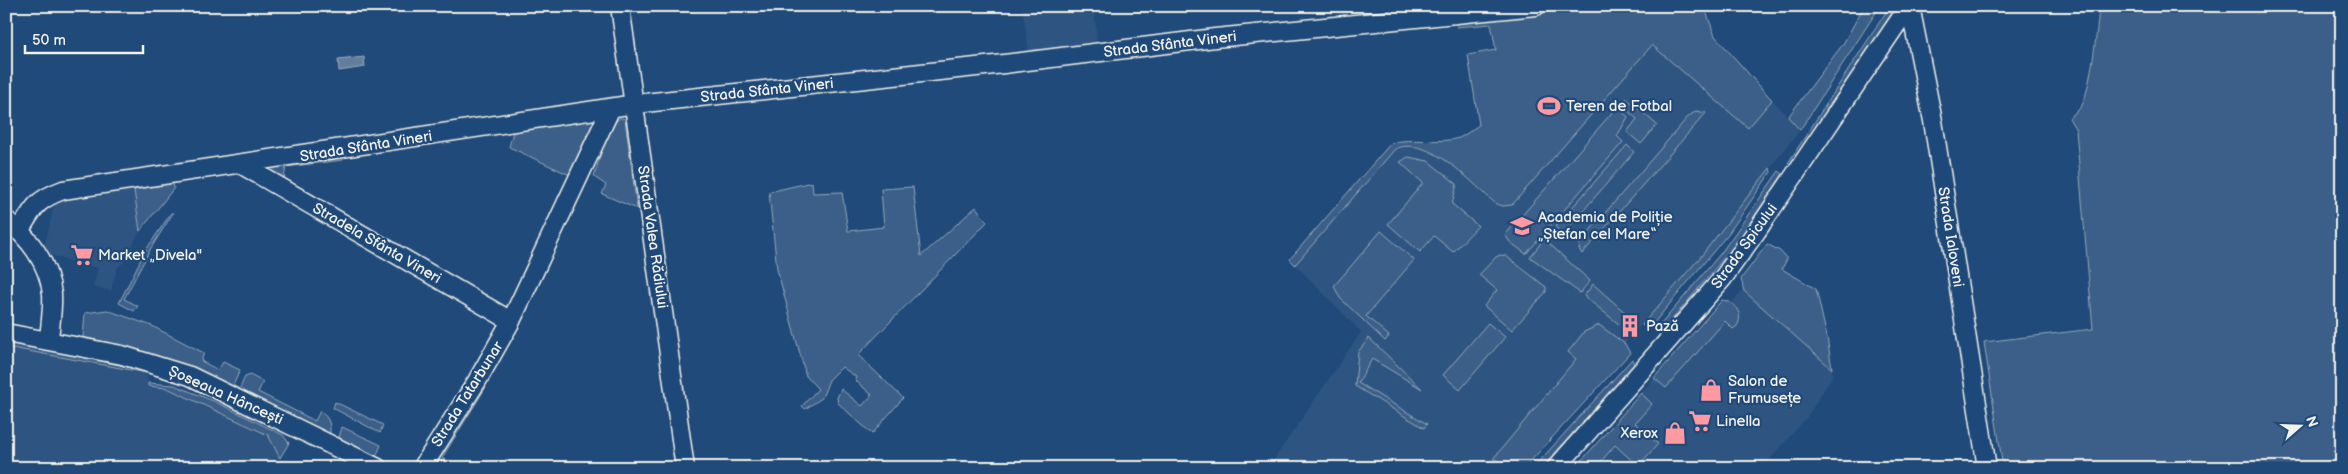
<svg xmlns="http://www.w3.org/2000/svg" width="2348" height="474" viewBox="0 0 2348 474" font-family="'Balsamiq Sans',sans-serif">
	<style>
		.built { fill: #2d5581 }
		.green { fill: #3a5f88; stroke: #97a8b8 }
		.water { fill: #627e9d; stroke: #9cacbb }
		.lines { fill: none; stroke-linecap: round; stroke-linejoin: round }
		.minor-casing { stroke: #f4f1e8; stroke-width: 21 }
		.minor { stroke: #1f4a7a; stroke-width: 18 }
		.labels { text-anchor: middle; stroke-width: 4.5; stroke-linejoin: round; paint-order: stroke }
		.street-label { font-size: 15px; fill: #f4f1e8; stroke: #1f4a7a }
		.poi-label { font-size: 15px; fill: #f4f1e8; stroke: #1f4a7a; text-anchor: start }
	</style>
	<rect width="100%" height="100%" fill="#1f4a7a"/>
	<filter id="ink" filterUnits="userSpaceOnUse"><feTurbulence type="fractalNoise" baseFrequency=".02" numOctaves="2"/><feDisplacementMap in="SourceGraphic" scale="10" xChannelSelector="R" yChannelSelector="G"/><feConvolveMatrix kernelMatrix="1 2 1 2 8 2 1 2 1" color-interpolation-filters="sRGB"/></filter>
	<g filter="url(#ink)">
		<!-- built -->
		<path class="built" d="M1022 6H1094L1097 42 1029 52Z
			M1706 14 1715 36 1800 130 1702 255 1624 345 1501 461 1496 468H1268L1361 332 1290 259 1391 143 1404 140H1450L1460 137 1479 125 1468 55Z
			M134 190 140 231 124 262 117 268 111 291 93 287 98 268 43 253 55 202Z
			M1781 269 1816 289 1827 337 1833 375 1807 417 1762 468H1575L1722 300 1731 303 1743 290 1741 279Z
			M6 347 147 374 148 386 167 388 268 435 280 458 293 467 6 468Z"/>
		<!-- green -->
		<path class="green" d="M1604 6H1704L1715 36 1772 100 1748 128 1652 45 1512 205 1503 206 1496 204C1472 183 1429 134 1395 149L1295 265 1290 259 1391 143C1412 137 1440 144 1459 138 1466 135 1472 129 1479 125L1468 55 1496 50 1491 24 1457 27V19Z
			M1860 6H1880L1800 130 1788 117 1843 44 1863 8Z
			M1890 6H1895L1890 17 1791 165 1788 163Z
			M2099 6H2342V468H2003L1984 342 2093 329 2076 130 2069 118C2072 115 2078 111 2081 107 2090 93 2098 26 2099 6Z
			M1626 98 1657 125 1641 144 1627 132 1637 119 1627 110Z
			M1617 107 1628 117 1617 136 1623 142 1526 254 1510 242 1505 235Z
			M1696 111 1706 113 1582 254 1579 249 1580 242 1688 117Z
			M620 118 625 119 637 209 602 194 606 185 594 177C600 160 604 129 620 118Z
			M595 119 596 126 572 176 509 147 513 132Z
			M1627 145 1634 152 1563 234 1555 227Z
			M343 157V160L286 167 283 183 273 177 266 168Z
			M1408 157 1428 161 1457 184 1452 204 1478 226 1453 252 1434 236 1420 252 1388 224 1423 183 1400 162Z
			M1770 168 1771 172 1728 234 1648 330 1642 325 1702 255Z
			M1779 171 1784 175 1734 246 1660 334 1656 330 1721 253Z
			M812 182 813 193 842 192 848 231 884 227 881 189 913 187 921 256 976 207 987 222 858 355 903 398 872 434 838 403 837 398 841 389 862 406 872 395 855 380 856 377 842 367 829 380 822 398 805 409 802 406 818 389 806 376 777 269 769 192Z
			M173 183 174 188 140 231 134 190Z
			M171 213H173L151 248 124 299 138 306 134 311 119 303 144 253Z
			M1381 231 1414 260 1366 316 1389 336 1385 341 1340 298 1334 286Z
			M1544 239 1590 281 1580 293 1530 257Z
			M1767 244 1780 251 1787 259 1782 269 1816 289 1827 337 1832 369 1744 291 1741 279Z
			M1500 255 1506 256 1546 287V292L1512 330 1484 306 1497 290 1479 275 1496 257Z
			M1593 284 1628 315 1620 325 1584 296Z
			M1722 300C1735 302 1744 314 1737 326L1733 329 1725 321 1666 388 1654 378Z
			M107 310 152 326 204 353 201 361 218 370 223 362 240 370 232 388C182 365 136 348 83 337L85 313Z
			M1488 323 1505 337 1460 390 1443 375Z
			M1599 325 1625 344 1630 353 1527 465 1499 463 1500 461 1493 459 1576 359 1568 352 1584 332Z
			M1369 338 1422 389 1372 359 1358 383 1427 424 1424 428 1355 386 1358 352Z
			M9 342 153 372 158 375 6 347Z
			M1632 359 1634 364 1548 461 1542 466 1534 467Z
			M250 375 263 382 258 392 315 421 320 411C329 418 332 425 329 437L239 390 245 377Z
			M148 383 174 385 216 402 283 435 289 443 280 458 268 435 167 388 148 386Z
			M482 384 486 387 442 458 458 468H445L434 461Z
			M1641 393 1652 404 1635 423 1658 444 1638 466 1615 445 1598 465 1601 468H1575Z
			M335 402 383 425 380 433 333 408Z
			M342 427 381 445 376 457 338 441Z"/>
		<!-- water -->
		<path class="water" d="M364 57 365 67 339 71 338 60Z"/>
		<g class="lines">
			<defs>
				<path id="minor" d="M620 6 685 468
					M1910 6 1933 121 1987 468
					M242 165 511 321
					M6 220C29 237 49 264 52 294 53 309 50 325 49 340
					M20 230C34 207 36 200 63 190L635 104 1004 64 1215 38 1536 6
					M6 333 122 355 190 376 378 468
					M422 468 477 381 511 321 611 108
					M1556 468 1723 278 1756 232 1909 6"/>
			</defs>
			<!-- minor casing -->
			<use href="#minor" class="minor-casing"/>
			<!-- minor -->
			<use href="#minor" class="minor"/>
		</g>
	</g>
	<!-- icons -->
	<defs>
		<symbol id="stadium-bare" viewBox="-9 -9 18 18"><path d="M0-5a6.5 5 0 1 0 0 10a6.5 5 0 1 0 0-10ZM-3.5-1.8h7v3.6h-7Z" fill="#ff9aa2" stroke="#1f4a7a" stroke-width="2.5" paint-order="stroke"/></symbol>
		<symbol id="university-bare" viewBox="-9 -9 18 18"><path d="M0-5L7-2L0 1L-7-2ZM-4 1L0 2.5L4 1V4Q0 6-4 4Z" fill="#ff9aa2" stroke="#1f4a7a" stroke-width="2.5" paint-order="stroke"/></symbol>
		<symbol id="supermarket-bare" viewBox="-9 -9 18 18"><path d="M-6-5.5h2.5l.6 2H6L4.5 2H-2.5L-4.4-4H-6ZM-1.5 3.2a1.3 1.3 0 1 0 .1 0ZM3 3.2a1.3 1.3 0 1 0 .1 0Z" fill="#ff9aa2" stroke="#1f4a7a" stroke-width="2.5" paint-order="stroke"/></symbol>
		<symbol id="building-bare" viewBox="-9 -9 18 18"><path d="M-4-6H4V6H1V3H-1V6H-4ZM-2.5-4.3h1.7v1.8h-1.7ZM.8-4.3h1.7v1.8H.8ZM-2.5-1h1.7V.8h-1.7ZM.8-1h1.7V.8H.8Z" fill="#ff9aa2" stroke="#1f4a7a" stroke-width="2.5" paint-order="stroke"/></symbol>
		<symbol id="shop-bare" viewBox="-9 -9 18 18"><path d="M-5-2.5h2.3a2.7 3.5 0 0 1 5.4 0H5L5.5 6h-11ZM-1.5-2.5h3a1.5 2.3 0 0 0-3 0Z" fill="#ff9aa2" stroke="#1f4a7a" stroke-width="2.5" paint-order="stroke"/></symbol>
	</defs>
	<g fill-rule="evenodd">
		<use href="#stadium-bare" x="1533" y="90" width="32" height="32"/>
		<use href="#university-bare" x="1506" y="210" width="32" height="32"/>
		<use href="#supermarket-bare" x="66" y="239" width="32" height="32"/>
		<use href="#building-bare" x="1614" y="310" width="32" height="32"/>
		<use href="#shop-bare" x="1695" y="374" width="32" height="32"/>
		<use href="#supermarket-bare" x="1684" y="405" width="32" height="32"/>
		<use href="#shop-bare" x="1659" y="417" width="32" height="32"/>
	</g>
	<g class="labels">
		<!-- street labels -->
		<g class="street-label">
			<text transform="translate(1170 44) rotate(-7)" y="5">Strada Sfânta Vineri</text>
			<text transform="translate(767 90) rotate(-6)" y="5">Strada Sfânta Vineri</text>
			<text transform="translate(366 146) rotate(-9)" y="5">Strada Sfânta Vineri</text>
			<text transform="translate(653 237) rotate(82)" y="5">Strada Valea Rădiului</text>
			<text transform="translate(1951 237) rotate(81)" y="5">Strada Ialoveni</text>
			<text transform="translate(377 243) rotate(30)" y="5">Stradela Sfânta Vineri</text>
			<text transform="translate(1744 246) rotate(-54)" y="5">Strada Spicului</text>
			<text transform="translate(467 394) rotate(-58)" y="5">Strada Tatarbunar</text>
			<text transform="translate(226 395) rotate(24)" y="5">Șoseaua Hâncești</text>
		</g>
		<!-- poi labels -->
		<g class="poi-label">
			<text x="1566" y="111">Teren de Fotbal</text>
			<text x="1538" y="222">Academia de Poliție<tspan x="1538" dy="17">„Ștefan cel Mare“</tspan></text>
			<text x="98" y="260">Market „Divela"</text>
			<text x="1646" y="331">Pază</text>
			<text x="1728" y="386">Salon de<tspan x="1728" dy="17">Frumusețe</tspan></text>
			<text x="1716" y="426">Linella</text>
			<text x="1658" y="438" text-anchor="end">Xerox</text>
		</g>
	</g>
	<!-- margin -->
	<rect width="2348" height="474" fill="none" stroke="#1f4a7a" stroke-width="25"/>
	<rect x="12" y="12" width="2323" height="449" fill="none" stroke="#f4f1e8" stroke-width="2" filter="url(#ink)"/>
	<!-- north arrow -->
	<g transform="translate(2300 426) rotate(70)" stroke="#1f4a7a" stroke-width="4" paint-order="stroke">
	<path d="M0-4L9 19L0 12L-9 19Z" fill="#f4f1e8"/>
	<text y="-8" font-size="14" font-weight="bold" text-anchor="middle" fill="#f4f1e8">N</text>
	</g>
	<!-- scale -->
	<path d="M25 45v8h118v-8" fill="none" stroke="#f4f1e8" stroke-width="2.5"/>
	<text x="32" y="45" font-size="15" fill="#f4f1e8" stroke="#1f4a7a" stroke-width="4" paint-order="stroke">50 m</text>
</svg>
